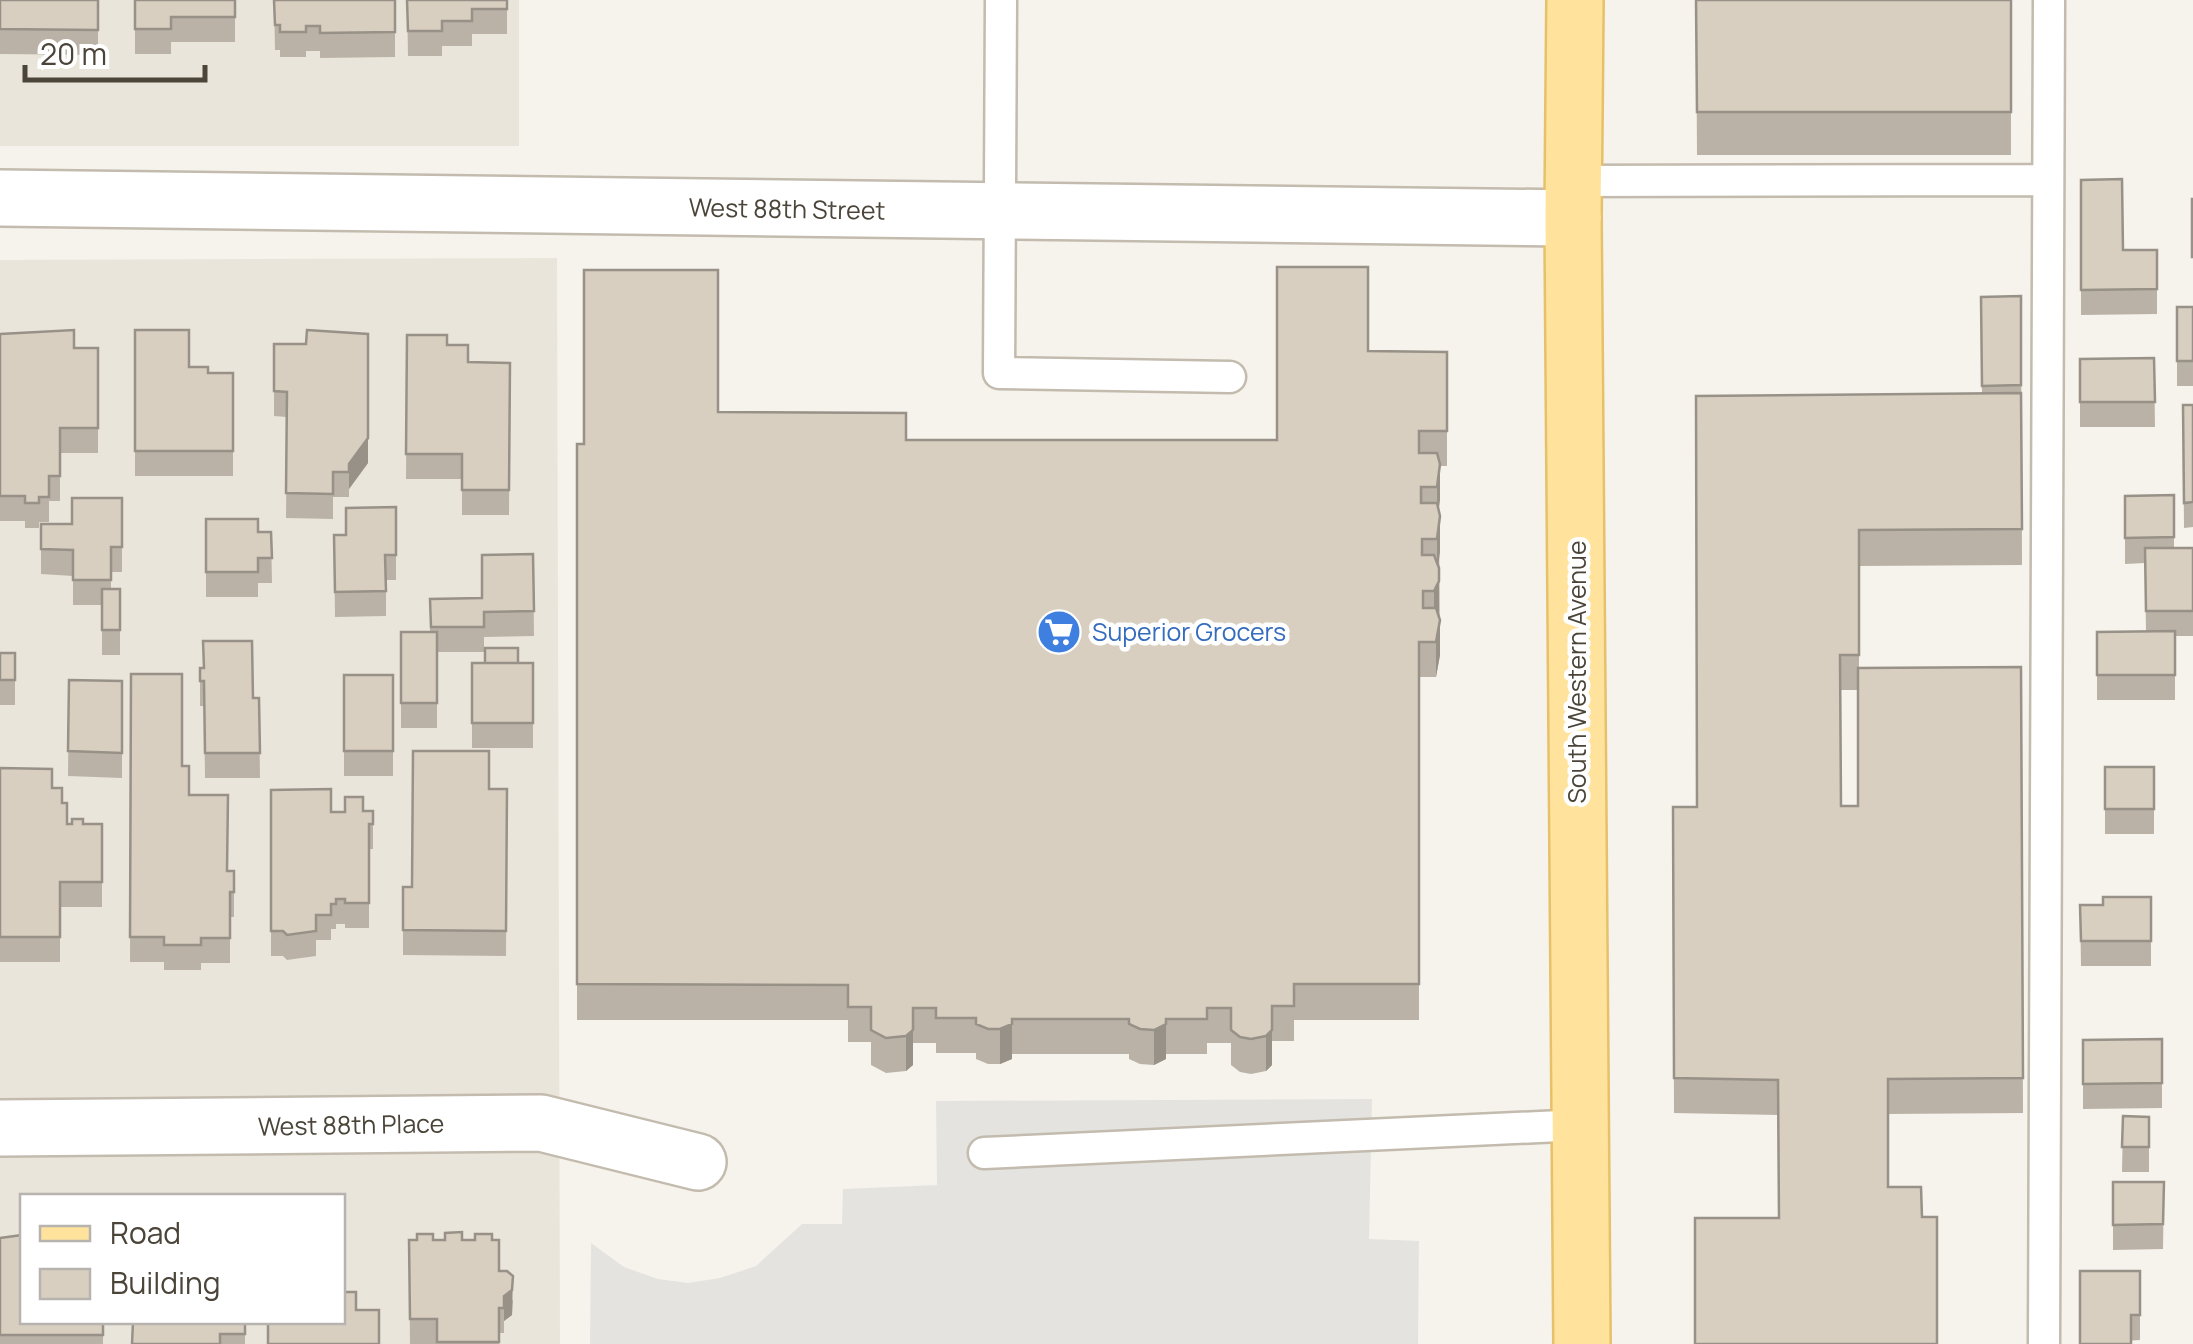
<svg xmlns="http://www.w3.org/2000/svg" width="2193" height="1344" viewBox="0 0 2193 1344" font-family="Manrope,sans-serif">
	<style>
		.residential { fill: #eae5da; fill-rule: evenodd }
		.parking { fill: #e5e3e0 }
		.lines { fill: none; stroke-linecap: round; stroke-linejoin: round }
		.lane-casing { stroke: #c2bbae; stroke-width: 35 }
		.street-casing { stroke: #c2bbae; stroke-width: 60 }
		.primary-casing { stroke: #e6c16a; stroke-width: 60 }
		.lane { stroke: #fff; stroke-width: 30 }
		.street { stroke: #fff; stroke-width: 55 }
		.primary { stroke: #ffe39c; stroke-width: 55 }
		.wall { fill: #bab2a6; fill-rule: evenodd }
		.shaded-wall { fill: #979187 }
		.building { fill: #d8cfc1; stroke: #979187; stroke-width: 2.5 }
		.labels { text-anchor: middle; stroke-width: 9; stroke-linejoin: round; paint-order: stroke }
		.street-label { font-size: 25px; fill: #4b4439; stroke: #fff }
		.shop-label { font-size: 25px; fill: #366cbe; stroke: #fff; text-anchor: start }
	</style>
	<rect width="100%" height="100%" fill="#f6f3ec"/>
	<!-- residential -->
	<path class="residential" d="M0 0H519V146H0Z
		M557 258 560 1344H0V260ZM22 1196H342V1322H22Z"/>
	<!-- parking -->
	<path class="parking" d="M1372 1099 1369 1239 1419 1241 1418 1344H590L591 1243 624 1267 658 1279 688 1283 720 1278 756 1266 802 1224H842L843 1189 937 1185 936 1101Z"/>
	<g class="lines">
		<defs>
			<path id="lane" d="M1001 0 999 373 1230 377
				M1573 181 2048 180
				M984 1153 1581 1125
				M2044 1344 2049 0"/>
			<path id="street" d="M0 198 1573 218
				M0 1128 541 1123 698 1162"/>
			<path id="primary" d="M1575 0 1573 218 1582 1344"/>
		</defs>
		<!-- lane casing -->
		<use href="#lane" class="lane-casing"/>
		<!-- street casing -->
		<use href="#street" class="street-casing"/>
		<!-- primary casing -->
		<use href="#primary" class="primary-casing"/>
		<!-- lane -->
		<use href="#lane" class="lane"/>
		<!-- street -->
		<use href="#street" class="street"/>
		<!-- primary -->
		<use href="#primary" class="primary"/>
	</g>
	<!-- wall -->
	<path class="wall" d="M0 0H98V55L0 54Z
		M135 0H235V42H171V54H135Z
		M274 0H395V57L320 58V51H306V57H280V50H275Z
		M407 0H507V34H472V46H442V56H408Z
		M1696 0H2011V155H1697Z
		M2081 180 2123 250H2157V314L2081 315Z
		M2021 296 2022 565 1859 566V668L2021 667 2023 1113 1888 1114 1778 1218V1115L1674 1113 1673 807H1697L1696 396 1982 393 1981 297ZM1840 690H1858V806H1841Z
		M2177 307H2193V386H2177Z
		M135 330 189 367 208 373H233V476H135Z
		M0 334 74 348H98V453H60V501H49V522H39V528H25V521H0Z
		M407 335 447 345 468 362 510 363 509 515H462V479H406Z
		M274 344 368 463 349 489V497H333V519L286 518 287 417 274 416Z
		M1368 351 1447 352V466H1440L1439 510 1440 655 1436 677H1419V1020H1294V1041H1272V1065L1266 1071 1251 1074 1240 1072 1231 1065V1043H1207V1054H1166V1059L1154 1065 1140 1064 1129 1059V1054H1012V1059L1000 1064H988L976 1059V1053H936V1043H913V1065L906 1071 886 1073 871 1065V1042H848V1020H577V444H584L718 412 906 440H1277Z
		M2154 358 2155 427H2080V359Z
		M2183 405H2193V527L2184 528Z
		M2174 495V548H2193V636H2175V700H2097V632H2146L2145 563 2125 564V496Z
		M122 498V572H111V589H120V655H102V605H73V576L41 574V524H72Z
		M396 507V580H386V616L335 617 334 535H346Z
		M206 519 258 532H271L272 583H258V597H206Z
		M533 554 534 636 484 637V652H437V728H401V632H430V599L482 598Z
		M203 641 253 698H259L260 778H205L204 706H200V668H203Z
		M0 653H15V705H0Z
		M472 663H533V748H472Z
		M131 674 182 766 189 795 227 871H234V917H230V963H201V970H164V962H130Z
		M344 675H393V776H344Z
		M69 680 122 681V778L68 776Z
		M2105 767H2154V834H2105Z
		M0 768 52 788 62 803 67 824H102V907H60V962H0Z
		M489 789H507L506 956 403 955V887H412Z
		M271 790 331 812 373 811V849H369V928H345V924H336V929H331V940H316V956L287 960 283 956H271Z
		M2151 897V966H2081L2080 905H2103Z
		M2162 1039V1108L2083 1109V1040Z
		M2123 1116 2149 1117V1172H2122Z
		M2113 1182H2164L2163 1249 2113 1250Z
		M0 1238 103 1322V1344H0Z
		M409 1240H492L499 1271 513 1301 512 1315 504 1321V1333H499V1344H410Z
		M2140 1271V1340L2080 1344Z
		M245 1322V1344H132Z"/>
	<!-- shaded-wall -->
	<path class="shaded-wall" d="M368 334V463L349 489V464Z
		M1440 464V500L1437 523V487Z
		M1440 516V552L1437 574V539Z
		M1439 581V616L1434 626V591Z
		M1440 620V655L1436 677V642Z
		M1012 1024V1059L1000 1064V1029Z
		M1166 1024V1059L1154 1065V1030Z
		M913 1030V1065L906 1071V1036Z
		M1272 1030V1065L1266 1071V1036Z
		M513 1276 512 1315 504 1321V1296Z"/>
	<!-- building -->
	<path class="building" d="M0 0H98V30L0 29Z
		M135 0H235V17H171V29H135Z
		M274 0H395V32L320 33V26H306V32H280V25H275Z
		M407 0H507V9H472V21H442V31H408Z
		M1696 0H2011V112H1697Z
		M2122 179 2123 250H2157V289L2081 290V180Z
		M2192 199H2193V257H2192Z
		M1277 267H1368V351L1447 352V431H1419V453H1437L1440 464 1437 487H1421V503H1437L1440 516 1437 539H1422V555H1434L1439 568V581L1434 591H1423V608H1436L1440 620 1436 642H1419V984H1294V1006H1272V1030L1266 1036 1251 1039 1240 1037 1231 1030V1008H1207V1019H1166V1024L1154 1030 1140 1029 1129 1024V1019H1012V1024L1000 1029H988L976 1024V1018H936V1008H913V1030L906 1036 886 1038 871 1030V1007H848V985L577 984V444H584V270H718V412L906 413V440H1277Z
		M2021 296V385L1982 386 1981 297Z
		M2177 307H2193V361H2177Z
		M74 330V348H98V428H60V476H49V497H39V503H25V496H0V334Z
		M135 330H189V367H208V373H233V451H135Z
		M307 330 368 334V438L349 464V472H333V494L286 493 287 392 274 391V344H306Z
		M407 335H447V345H468V362L510 363 509 490H462V454H406Z
		M2154 358 2155 402H2080V359Z
		M2021 393 2022 529 1859 530V655H1840L1841 806H1858V668L2021 667 2023 1078 1888 1079V1187H1921L1922 1217H1937V1344H1695V1218H1779L1778 1080 1674 1078 1673 807H1697L1696 396Z
		M2183 405H2193V502L2184 503Z
		M2174 495V537L2125 538V496Z
		M72 498H122V547H111V580H73V550L41 549V524H72Z
		M396 507V555H385L386 591 335 592 334 535H346V508Z
		M206 519H258V532H271L272 558H258V572H206Z
		M2145 548H2193V611H2146Z
		M533 554 534 611 484 612V627H431L430 599 482 598V555Z
		M102 589H120V630H102Z
		M2175 631V675H2097V632Z
		M401 632H437V703H401Z
		M203 641H252L253 698H259L260 753H205L204 681H200V668H204Z
		M485 648H518V663H485Z
		M0 653H15V680H0Z
		M472 663H533V723H472Z
		M131 674H182V766H189V795H228L227 871H234V892H230V938H201V945H164V937H130Z
		M344 675H393V751H344Z
		M69 680 122 681V753L68 751Z
		M413 751H489V789H507L506 931 403 930V887H412Z
		M2105 767H2154V809H2105Z
		M0 768 52 769V788H62V803H67V824H72V819H83V824H102V882H60V937H0Z
		M331 789V812H345V797H363V811H373V824H369V903H345V899H336V904H331V915H316V931L287 935 283 931H271V790Z
		M2103 897H2151V941H2081L2080 905H2103Z
		M2162 1039V1083L2083 1084V1040Z
		M2123 1116 2149 1117V1147H2122Z
		M2113 1182H2164L2163 1224 2113 1225Z
		M462 1232V1240H475V1234H492V1240H499V1271H507L513 1276 512 1290 504 1296V1308H499V1342H437V1319H410L409 1240H417V1234H433V1240H445V1233Z
		M22 1235V1322H103V1335H0V1238Z
		M2080 1271H2140V1315H2131V1344H2080Z
		M342 1292H356V1310H379V1344H268V1322H342Z
		M133 1322H245V1334H220V1344H132Z"/>
	<!-- icons -->
	<defs>
		<symbol id="supermarket-disc" viewBox="-11 -11 22 22"><circle r="9.5" fill="#3f7fe0" stroke="#fff"/><path d="M-6-5.5h2.5l.6 2H6L4.5 2H-2.5L-4.4-4H-6ZM-1.5 3.2a1.3 1.3 0 1 0 .1 0ZM3 3.2a1.3 1.3 0 1 0 .1 0Z" fill="#fff"/></symbol>
	</defs>
	<g fill-rule="evenodd">
		<use href="#supermarket-disc" x="1034" y="607" width="50" height="50"/>
	</g>
	<g class="labels">
		<!-- street labels -->
		<g class="street-label">
			<text transform="translate(787 209) rotate(1)" y="9">West 88th Street</text>
			<text transform="translate(1577 672) rotate(-90)" y="9">South Western Avenue</text>
			<text transform="translate(351 1125) rotate(-1)" y="9">West 88th Place</text>
		</g>
		<!-- shop labels -->
		<g class="shop-label">
			<text x="1092" y="641">Superior Grocers</text>
		</g>
	</g>
	<!-- legend -->
	<rect x="20" y="1194" width="325" height="130" fill="#ffffff" stroke="#b7b4b0" stroke-width="2.5"/>
	<rect x="40" y="1226" width="50" height="15" fill="#ffe39c" stroke="#b7b4b0" stroke-width="2.5"/>
	<text x="110" y="1244" font-size="30" fill="#4b4439">Road</text>
	<rect x="40" y="1269" width="50" height="30" fill="#d8cfc1" stroke="#b7b4b0" stroke-width="2.5"/>
	<text x="110" y="1294" font-size="30" fill="#4b4439">Building</text>
	<!-- scale -->
	<path d="M25 65v15h180v-15" fill="none" stroke="#4b4439" stroke-width="5"/>
	<text x="40" y="65" font-size="30" fill="#4b4439" stroke="#ffffff" stroke-width="8" paint-order="stroke">20 m</text>
</svg>
